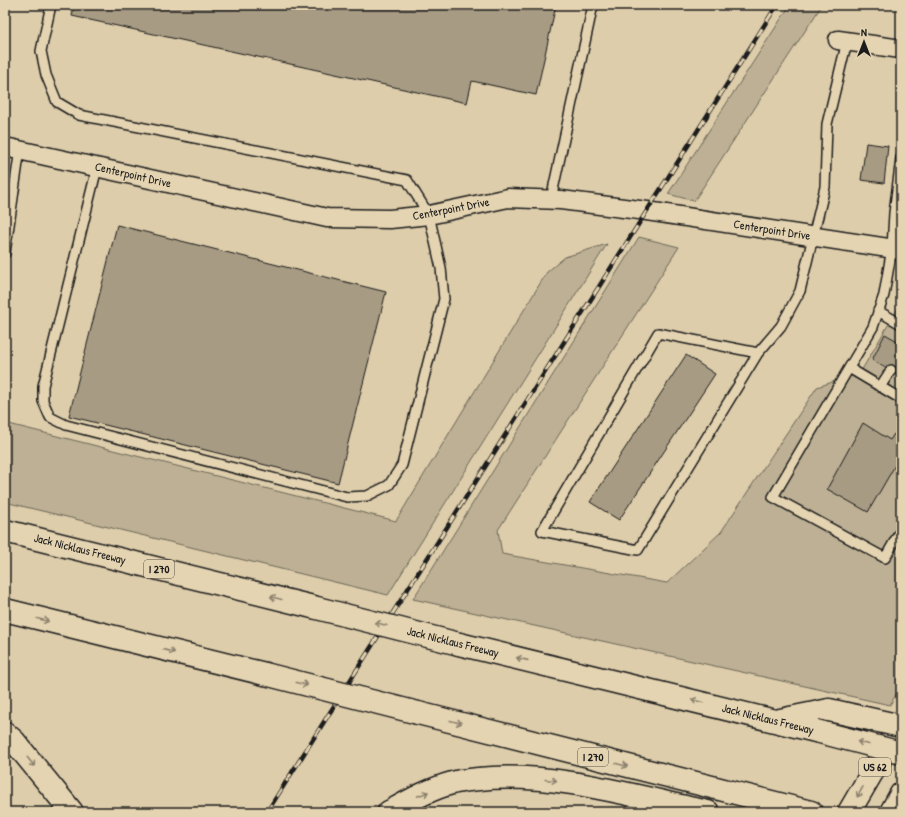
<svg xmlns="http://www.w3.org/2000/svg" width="906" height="817" viewBox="0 0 906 817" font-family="'Patrick Hand',sans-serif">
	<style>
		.green { fill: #bdb094; stroke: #6c6658 }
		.building { fill: #a79b83; stroke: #1c1c1c }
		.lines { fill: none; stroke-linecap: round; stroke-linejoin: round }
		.service-casing { stroke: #1c1c1c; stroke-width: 12 }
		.minor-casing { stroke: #1c1c1c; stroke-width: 21 }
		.primary-casing { stroke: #1c1c1c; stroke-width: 25 }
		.motorway-casing { stroke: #1c1c1c; stroke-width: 25 }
		.service { stroke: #e5d4b1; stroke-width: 9 }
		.minor { stroke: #e5d4b1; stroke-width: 18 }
		.primary { stroke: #e5d4b1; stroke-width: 22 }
		.motorway { stroke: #e5d4b1; stroke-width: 22 }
		.rail-casing { stroke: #1c1c1c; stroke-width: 4.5 }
		.rail { stroke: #e5d4b1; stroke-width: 3; stroke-dasharray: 9; stroke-linecap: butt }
		.motorway-bridge-casing { stroke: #1c1c1c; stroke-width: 25; stroke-linecap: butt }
		.motorway-bridge { stroke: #e5d4b1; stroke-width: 22 }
		.oneway { stroke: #8b816e }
		.labels { text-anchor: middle; stroke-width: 3; stroke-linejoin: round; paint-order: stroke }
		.shield { fill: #e5d4b1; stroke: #585349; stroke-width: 1 }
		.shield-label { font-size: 11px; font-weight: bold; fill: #1c1c1c }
		.street-label { font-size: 12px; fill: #1c1c1c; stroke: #e5d4b1 }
	</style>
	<rect width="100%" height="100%" fill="#ddcdab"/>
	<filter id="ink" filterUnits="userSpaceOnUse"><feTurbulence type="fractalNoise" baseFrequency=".025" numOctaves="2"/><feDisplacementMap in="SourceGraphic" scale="8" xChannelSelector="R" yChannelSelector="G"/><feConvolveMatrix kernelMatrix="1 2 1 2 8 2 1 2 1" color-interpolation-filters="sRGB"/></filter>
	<g filter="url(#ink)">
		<!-- green -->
		<path class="green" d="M790 5H822L694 201 668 194Z
			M639 237 679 247 498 530 502 554 667 583 721 532 817 387 860 373 901 303V686L890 705 413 599Z
			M607 244 388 595 5 502V423L396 521 547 272 565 257Z"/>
		<!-- building -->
		<path class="building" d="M74 5H556L536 95 472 81 467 103 72 16Z
			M866 143 888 146 884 183 861 180Z
			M117 225 386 292 338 483 69 416Z
			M885 334 901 343V377L872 360Z
			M686 355 715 374 619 520 590 502Z
			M863 423 890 440 894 434 901 438V455L868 512 827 489Z"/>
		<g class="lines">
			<defs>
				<path id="service" d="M51 5 41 51 46 75 57 102 79 115 407 180 429 215 441 268 444 299 402 465 389 485 367 496 347 497 66 425 50 417 43 401V386L97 168
					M901 158 894 213 901 215
					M551 199 593 5
					M894 213 892 248 884 295 873 327 773 497 885 558 901 530
					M5 253 20 149
					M878 311 901 324
					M758 353 638 550 542 531 658 333 758 353 781 326 800 291 825 187 827 124 847 41
					M849 368 901 399
					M880 387 891 370"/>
				<path id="minor" d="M838 40 901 49
					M5 147 327 218 390 219 429 215 508 198 561 200 647 211 901 250"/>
				<path id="primary" d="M849 812 901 723
					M891 812 901 794"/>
				<path id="motorway" d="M5 531 313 607
					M5 610 265 674
					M459 644 816 731
					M418 713 811 812
					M780 720 829 710
					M5 733 14 741 72 812
					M389 812C409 801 430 789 452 783 461 780 471 780 479 779 552 771 637 797 708 812"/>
			</defs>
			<!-- service casing -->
			<use href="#service" class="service-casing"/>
			<!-- minor casing -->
			<use href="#minor" class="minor-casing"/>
			<!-- primary casing -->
			<use href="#primary" class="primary-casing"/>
			<!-- motorway casing -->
			<use href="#motorway" class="motorway-casing"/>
			<!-- service -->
			<use href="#service" class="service"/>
			<!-- minor -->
			<use href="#minor" class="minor"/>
			<!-- primary -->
			<use href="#primary" class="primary"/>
			<!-- motorway -->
			<use href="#motorway" class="motorway"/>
			<defs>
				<path id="rail" d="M267 812 777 5"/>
			</defs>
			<!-- rail casing -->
			<use href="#rail" class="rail-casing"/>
			<!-- rail -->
			<use href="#rail" class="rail"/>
			<defs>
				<path id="motorway-bridge" d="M313 607 459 644
					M265 674 418 713
					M829 710 901 726
					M816 731 901 753"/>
			</defs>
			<!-- motorway-bridge casing -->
			<use href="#motorway-bridge" class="motorway-bridge-casing"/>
			<!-- motorway-bridge -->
			<use href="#motorway-bridge" class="motorway-bridge"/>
		</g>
		<!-- one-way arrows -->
		<defs><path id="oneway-shaft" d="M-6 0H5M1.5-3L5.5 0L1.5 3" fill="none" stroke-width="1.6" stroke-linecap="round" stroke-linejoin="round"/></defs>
		<g class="oneway">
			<use href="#oneway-shaft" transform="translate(276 598) rotate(-166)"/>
			<use href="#oneway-shaft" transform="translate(43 620) rotate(14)"/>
			<use href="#oneway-shaft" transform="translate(381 624) rotate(-166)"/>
			<use href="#oneway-shaft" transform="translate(169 651) rotate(14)"/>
			<use href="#oneway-shaft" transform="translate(522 659) rotate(-167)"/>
			<use href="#oneway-shaft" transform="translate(302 684) rotate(14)"/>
			<use href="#oneway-shaft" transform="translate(697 701) rotate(-166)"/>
			<use href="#oneway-shaft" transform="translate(456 722) rotate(14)"/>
			<use href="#oneway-shaft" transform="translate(863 743) rotate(-166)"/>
			<use href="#oneway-shaft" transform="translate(31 762) rotate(51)"/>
			<use href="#oneway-shaft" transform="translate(622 765) rotate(14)"/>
			<use href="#oneway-shaft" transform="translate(551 780) rotate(5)"/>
			<use href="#oneway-shaft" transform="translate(860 792) rotate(120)"/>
			<use href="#oneway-shaft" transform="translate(423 794) rotate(-22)"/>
		</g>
	</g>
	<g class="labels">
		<!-- shield labels -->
		<g class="shield">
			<rect x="144" y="560" width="30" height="18" rx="3"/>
			<rect x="578" y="748" width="30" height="18" rx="3"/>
			<rect x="859" y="758" width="32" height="18" rx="3"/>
		</g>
		<g class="shield-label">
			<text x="159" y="573">I 270</text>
			<text x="593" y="761">I 270</text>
			<text x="875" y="771">US 62</text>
		</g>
		<!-- street labels -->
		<g class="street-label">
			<text transform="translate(133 175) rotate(13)" y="4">Centerpoint Drive</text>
			<text transform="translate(451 209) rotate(-11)" y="4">Centerpoint Drive</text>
			<text transform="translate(772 230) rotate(9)" y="4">Centerpoint Drive</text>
			<text transform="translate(80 549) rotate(14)" y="4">Jack Nicklaus Freeway</text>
			<text transform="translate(453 642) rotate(14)" y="4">Jack Nicklaus Freeway</text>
			<text transform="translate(768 719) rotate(14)" y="4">Jack Nicklaus Freeway</text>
		</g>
	</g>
	<!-- margin -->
	<rect width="906" height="817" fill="none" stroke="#e5d4b1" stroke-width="20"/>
	<rect x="10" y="10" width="886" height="797" fill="none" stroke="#1c1c1c" stroke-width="1.5" filter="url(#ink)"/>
	<!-- north arrow -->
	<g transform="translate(864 42)" stroke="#e5d4b1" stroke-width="3" paint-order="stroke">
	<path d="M0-3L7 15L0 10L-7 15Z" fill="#1c1c1c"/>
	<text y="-6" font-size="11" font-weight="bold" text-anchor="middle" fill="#1c1c1c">N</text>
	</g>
</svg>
